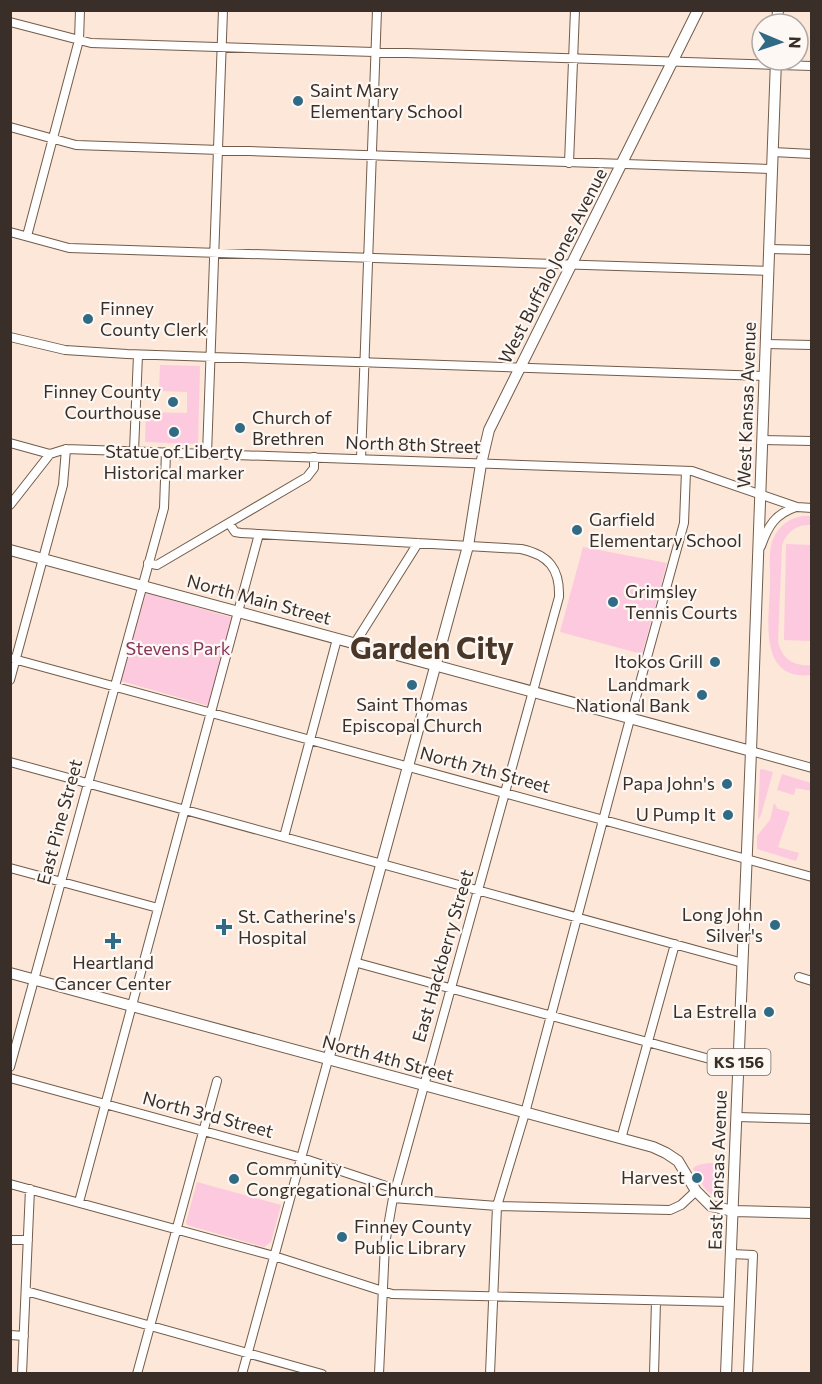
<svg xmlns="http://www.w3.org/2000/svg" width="822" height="1384" viewBox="0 0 822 1384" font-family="Commissioner,sans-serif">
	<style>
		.green { fill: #fcc9de }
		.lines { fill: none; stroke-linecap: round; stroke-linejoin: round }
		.minor-casing { stroke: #725c4b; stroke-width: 10 }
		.major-casing { stroke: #725c4b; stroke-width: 12 }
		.minor { stroke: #fff; stroke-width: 8 }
		.major { stroke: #fff; stroke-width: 10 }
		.poi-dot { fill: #316a84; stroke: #fdf8f4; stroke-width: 2 }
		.labels { text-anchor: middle; stroke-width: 4.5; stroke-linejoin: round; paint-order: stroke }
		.shield { fill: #fdf8f4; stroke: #746b65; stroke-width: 1.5 }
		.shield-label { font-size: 16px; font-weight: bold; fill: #392f28 }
		.poi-label { font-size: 18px; fill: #392f28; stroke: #fdf8f4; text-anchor: start }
		.street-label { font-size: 18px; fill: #392f28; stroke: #fdf8f4 }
		.park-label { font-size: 18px; fill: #88335d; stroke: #fdf8f4 }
		.town-label { font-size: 30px; font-weight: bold; fill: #4b3727; stroke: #fdf8f4 }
	</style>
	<rect width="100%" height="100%" fill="#fce7d8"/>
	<!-- green -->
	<path class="green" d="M160 365 200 366 198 444 145 442 146 412 187 413V392L159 391Z
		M803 516H811V525C797 524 787 531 782 545L778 641C781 658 794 667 811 665V675C758 681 769 620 770 587 771 572 767 551 774 537 780 525 790 518 803 516Z
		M786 544 811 545V641L784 640Z
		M583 547 667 563 642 654 560 632Z
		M146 593 234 618 209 706 121 681Z
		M762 769 773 772 761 815 758 820 760 770Z
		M782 774 811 783V791L796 788 794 795 777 790Z
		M774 803 778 809 790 812 778 847 799 853 796 861 757 849V836L770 820Z
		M709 1163H725C725 1176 727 1188 717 1198L706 1190 694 1171 693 1168 698 1165Z
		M197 1182 281 1205 271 1242 264 1247 187 1225 186 1222Z"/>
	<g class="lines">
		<defs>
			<path id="minor" d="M10 22 91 43 812 66
				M10 127 76 145 772 169
				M773 152 812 154
				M569 163 575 10
				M10 232 69 248 769 271
				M27 236 79 40 80 10
				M769 249 812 250
				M10 337 65 350 127 354 765 376
				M766 344 812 345
				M762 440 812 441
				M10 443 50 454 66 449 692 471 797 507 812 508
				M134 451 138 355
				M207 454 223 10
				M361 459 377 10
				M10 505 50 454
				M229 523 235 532 241 533 521 549C549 555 560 569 559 597L393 1198 385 1244 379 1374
				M761 546C768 526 775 514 796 507
				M148 563 157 565 307 477 314 468V457
				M355 643 418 543
				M10 658 812 877
				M10 680 63 485 66 449
				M751 751 812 768
				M10 762 743 963
				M284 837 337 639
				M10 868 158 908
				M354 962 739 1067
				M799 977 812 981
				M10 1067 164 508 166 452
				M10 1078 302 1158 395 1189
				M737 1117 812 1119
				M621 1139 675 944
				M10 1184 274 1256 392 1294 729 1302
				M393 1198 497 1206 670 1210 681 1205 696 1191
				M79 1202 259 534
				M10 1240H28
				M731 1254 753 1255 748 1374
				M26 1291 322 1374
				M10 1335 24 1336
				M22 1374 30 1189
				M137 1374 217 1081
				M242 1374 328 1060
				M490 1374 497 1206 525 1113 630 719 684 523 686 471
				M654 1374 656 1301"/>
			<path id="major" d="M777 24 778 10
				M10 550 751 751
				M10 973 653 1147 666 1153 678 1161 696 1191 711 1206 733 1211 812 1213
				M328 1060 468 546 481 464 489 430 698 10
				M726 1374 751 751 776 60"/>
		</defs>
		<!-- minor casing -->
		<use href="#minor" class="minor-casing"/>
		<!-- major casing -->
		<use href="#major" class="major-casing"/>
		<!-- minor -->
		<use href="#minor" class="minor"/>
		<!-- major -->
		<use href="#major" class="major"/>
	</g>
	<!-- markers -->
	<g class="poi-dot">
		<circle cx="298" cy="101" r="6"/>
		<circle cx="88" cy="319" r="6"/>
		<circle cx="173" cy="402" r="6"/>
		<circle cx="240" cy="428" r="6"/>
		<circle cx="174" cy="432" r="6"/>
		<circle cx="577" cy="530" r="6"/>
		<circle cx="613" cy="602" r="6"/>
		<circle cx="715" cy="662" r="6"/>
		<circle cx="412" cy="685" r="6"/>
		<circle cx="702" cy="695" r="6"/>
		<circle cx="727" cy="784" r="6"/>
		<circle cx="728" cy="815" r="6"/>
		<circle cx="775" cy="925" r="6"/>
		<path d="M221 918h6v6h6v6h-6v6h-6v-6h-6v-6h6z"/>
		<path d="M110 932h6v6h6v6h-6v6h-6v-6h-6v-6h6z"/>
		<circle cx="769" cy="1012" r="6"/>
		<circle cx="697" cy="1178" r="6"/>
		<circle cx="234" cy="1179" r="6"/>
		<circle cx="342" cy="1237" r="6"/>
	</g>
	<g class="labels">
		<!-- shield labels -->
		<rect class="shield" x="707.5" y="1049" width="63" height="26" rx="4.5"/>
		<g class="shield-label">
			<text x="739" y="1068">KS 156</text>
		</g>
		<!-- poi labels -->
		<g class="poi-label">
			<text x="310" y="97">Saint Mary<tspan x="310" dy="21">Elementary School</tspan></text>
			<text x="100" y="315">Finney<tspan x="100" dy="21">County Clerk</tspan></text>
			<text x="161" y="398" text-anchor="end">Finney County<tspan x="161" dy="21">Courthouse</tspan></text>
			<text x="252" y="424">Church of<tspan x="252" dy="21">Brethren</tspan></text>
			<text x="174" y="458" text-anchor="middle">Statue of Liberty<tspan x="174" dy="21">Historical marker</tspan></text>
			<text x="589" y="526">Garfield<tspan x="589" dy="21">Elementary School</tspan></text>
			<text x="625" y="598">Grimsley<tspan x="625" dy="21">Tennis Courts</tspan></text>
			<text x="703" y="668" text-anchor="end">Itokos Grill</text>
			<text x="690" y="691" text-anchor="end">Landmark<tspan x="690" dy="21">National Bank</tspan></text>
			<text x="412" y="711" text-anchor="middle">Saint Thomas<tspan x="412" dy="21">Episcopal Church</tspan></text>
			<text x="715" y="790" text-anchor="end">Papa John's</text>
			<text x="716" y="821" text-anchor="end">U Pump It</text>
			<text x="763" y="921" text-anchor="end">Long John<tspan x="763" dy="21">Silver's</tspan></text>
			<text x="238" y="923">St. Catherine's<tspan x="238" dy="21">Hospital</tspan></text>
			<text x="113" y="969" text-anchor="middle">Heartland<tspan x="113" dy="21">Cancer Center</tspan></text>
			<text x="757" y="1018" text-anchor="end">La Estrella</text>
			<text x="246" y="1175">Community<tspan x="246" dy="21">Congregational Church</tspan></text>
			<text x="685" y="1184" text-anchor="end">Harvest</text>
			<text x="354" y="1233">Finney County<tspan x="354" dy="21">Public Library</tspan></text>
		</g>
		<!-- street labels -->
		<g class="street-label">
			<text transform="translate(553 266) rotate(-63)" y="6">West Buffalo Jones Avenue</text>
			<text transform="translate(747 405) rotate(-88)" y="6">West Kansas Avenue</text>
			<text transform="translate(413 445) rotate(2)" y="6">North 8th Street</text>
			<text transform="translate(259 600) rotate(15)" y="6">North Main Street</text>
			<text transform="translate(485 770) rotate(15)" y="6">North 7th Street</text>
			<text transform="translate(60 822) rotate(-75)" y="6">East Pine Street</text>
			<text transform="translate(443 956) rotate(-74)" y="6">East Hackberry Street</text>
			<text transform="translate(388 1059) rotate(15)" y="6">North 4th Street</text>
			<text transform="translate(208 1115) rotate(15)" y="6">North 3rd Street</text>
			<text transform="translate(718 1170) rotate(-88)" y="6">East Kansas Avenue</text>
		</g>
		<!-- park labels -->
		<g class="park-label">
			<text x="178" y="655">Stevens Park</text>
		</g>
		<!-- town labels -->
		<g class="town-label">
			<text x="432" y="659">Garden City</text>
		</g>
	</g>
	<!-- border -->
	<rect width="822" height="1384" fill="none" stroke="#392f28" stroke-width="24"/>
	<!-- north arrow -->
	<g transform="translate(780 42) rotate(92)"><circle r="28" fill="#fdf8f4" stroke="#afa8a2" stroke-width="1.5"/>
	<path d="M0-4.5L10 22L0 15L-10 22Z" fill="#316a84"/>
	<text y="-9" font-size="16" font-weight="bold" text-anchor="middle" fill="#392f28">N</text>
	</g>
</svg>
